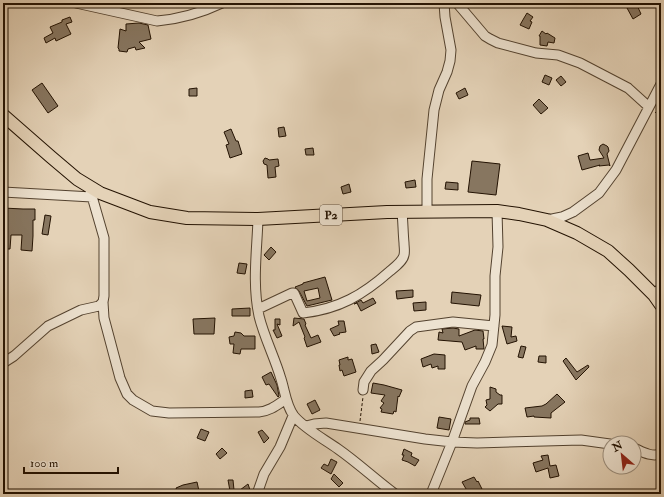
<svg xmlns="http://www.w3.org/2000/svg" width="664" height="497" viewBox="0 0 664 497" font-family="'IM FELL Double Pica',serif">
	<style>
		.building { fill: #877660; stroke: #231202; fill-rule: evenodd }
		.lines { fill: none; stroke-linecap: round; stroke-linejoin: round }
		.minor-casing { stroke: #53422f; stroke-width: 11 }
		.major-casing { stroke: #231202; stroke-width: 14 }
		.path { stroke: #231202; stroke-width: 1; stroke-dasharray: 3 2; stroke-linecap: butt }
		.minor { stroke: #ede2d0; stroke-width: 9 }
		.major { stroke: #e4d2b7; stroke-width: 12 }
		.labels { text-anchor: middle; stroke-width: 4; stroke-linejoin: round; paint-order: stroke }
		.shield { fill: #ede2d0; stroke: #605040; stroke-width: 1 }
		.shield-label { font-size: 12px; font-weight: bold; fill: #231202 }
	</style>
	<rect width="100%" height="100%" fill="#e4d2b7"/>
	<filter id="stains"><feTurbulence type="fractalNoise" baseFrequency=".005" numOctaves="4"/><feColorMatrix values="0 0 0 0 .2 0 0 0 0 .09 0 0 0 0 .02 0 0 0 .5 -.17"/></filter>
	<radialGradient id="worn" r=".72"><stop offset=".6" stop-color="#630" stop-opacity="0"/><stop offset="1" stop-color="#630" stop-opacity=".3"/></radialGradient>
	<!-- building -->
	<path class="building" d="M636 3 641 14 633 19 627 8Z
		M527 13 533 17 530 21 532 22 529 29 520 25 524 18Z
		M70 17 72 22 66 24 71 34 56 41 55 38 46 43 44 38 53 33 50 27 62 22V20Z
		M139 23 148 25 151 39 139 42 145 48 136 50 135 47 128 49 127 52 119 51V49L118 48 120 29 126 31V24Z
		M542 31 546 34 547 33 555 38 554 43 548 42 547 46 540 45V36H539Z
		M545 75 552 78 549 85 542 82Z
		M561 76 566 82 561 86 556 80Z
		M42 83 58 106 48 113 32 90Z
		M197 88V96H189V89Z
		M465 88 468 95 459 99 456 93Z
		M539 99 548 108 541 114 533 105Z
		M284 127 286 136 279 137 278 128Z
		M231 129 236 141H238L242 154 230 158 226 145 229 144 224 132Z
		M603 144 607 146 608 147 609 151 607 154 610 166 609 165 599 166 600 165 582 170 578 156 588 153 590 160 604 158 599 150 600 146Z
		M313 148 314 155H306L305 149Z
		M265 158 268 159 269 160 278 159 279 166 275 167 276 177 268 178 267 165 264 164 263 161Z
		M472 161 500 164 496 195 468 192Z
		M415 180 416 187 406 188 405 182Z
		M446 182 458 183V190L445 189Z
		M349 184 351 192 343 194 341 187Z
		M3 208 23 209H35V220H33V236L32 251 21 250 22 235H11L10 249H3Z
		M45 215 51 216 48 235 42 234Z
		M271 247 276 252 269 260 264 255Z
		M239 263 247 264 245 274 237 273Z
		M325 277 332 300 307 306 299 291 295 287 303 284V283ZM318 288 320 298 307 301 304 291Z
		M413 290V297L397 299 396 291Z
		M452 292 481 295 479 306 451 303Z
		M373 298 376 303 361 311 357 303 354 304 361 300 363 303Z
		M426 302V310L414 311 413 303Z
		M250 308V316H232V309Z
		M215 318 214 334H194L193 319Z
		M294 318 304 319 306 324 305 325 311 338 318 335 321 342 307 347 304 338 305 337 299 322 293 326Z
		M275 319H280V325L277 324 282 336 277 338 273 330H275Z
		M338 321H344L346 332 339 333 340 334 334 336 330 329 339 325Z
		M502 326 512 327 511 337 516 336 517 341 507 344Z
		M453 328 459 329V336L475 330 483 331 484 339H483L484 349H476V346L465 350 462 342 438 340 439 332 443 333 442 329Z
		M235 332 241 333 244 336H255V349H241L240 354 233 353 234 344H230L229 337 234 336Z
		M376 344 379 352 372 354 371 345Z
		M521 346 526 347 523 358 518 357Z
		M434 354 445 355V369H438V366L432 368 431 364 423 367 421 359Z
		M539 356H546V363L538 362Z
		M348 357V360L352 359 356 372 344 376 342 370 340 371 339 365H340L339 360Z
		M566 358 577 372 588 365 589 367 576 380 563 361Z
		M271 372 277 385 279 396 278 397 269 384 266 385 262 377Z
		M373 383 384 385 402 390 399 397 398 396 396 412 394 411 393 414 381 412 382 409 380 408 384 403 381 401 385 395 371 393Z
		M490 387 496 389V392L500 395H502V404H498L490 411 485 407 487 405 486 400 490 399Z
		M252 390 253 397 245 398V391Z
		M557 394 565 402 551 413V418L534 417V416L527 417 525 408 542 406 546 404Z
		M315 400 320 410 312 414 307 404Z
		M439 417 451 419 449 430 437 428Z
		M470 418H479L480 424H465V422L470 420Z
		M201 429 209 432 205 441 197 438Z
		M262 430 269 438 264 443 258 432Z
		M222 448 227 453 220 459 216 454Z
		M404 449 412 453 411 456 419 460 415 466 408 462 402 460 404 455H402Z
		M548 455 550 466 556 465 559 476 550 478 548 468 536 472 533 463 543 460 541 456Z
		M331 459 337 462 331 474 321 468 324 464 328 466Z
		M334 474 343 483 339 487 331 479Z
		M474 477 477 482 478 481 482 489 475 492 476 494H469L462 482Z
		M228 480H233L234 490 230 491Z
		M197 482 199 491 185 494H178L176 488 183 485Z
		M248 484 250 490 244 494H242L240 490Z"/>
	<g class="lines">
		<defs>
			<path id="minor" d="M76 3 157 21C181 19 201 13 222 3
				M457 3 485 36 490 39 498 43 536 53 558 55 580 63 628 88 649 107
				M3 192 92 197
				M427 212V179L434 110 439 90 447 72 450 61 451 50 445 17 444 3
				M258 219C257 250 252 284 259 316 264 337 275 358 281 379 285 391 286 406 294 416 305 429 324 439 338 449 358 463 376 480 395 494
				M547 220 562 217 573 212 599 193 616 170 661 84
				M654 295 661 288
				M103 302 104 318 120 378 127 394 133 400 152 411 169 413 259 412C270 411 277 405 286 399
				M258 309 292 293H294L303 313C339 309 363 295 390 271 395 267 403 261 404 255 405 251 404 247 404 243 403 232 403 222 402 212
				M3 363 14 356 48 326 81 310 99 306 103 302 104 296V238L89 186
				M363 390 364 382 371 371 383 360 410 331 416 327 453 322 494 326
				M306 426 314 424 326 423 425 439 452 442 477 443 581 440 610 444
				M634 448C643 452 650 457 661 454
				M257 494 264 474 280 447 293 416
				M431 494 452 442 472 386 485 362 492 345 495 315V276L498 247 497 211"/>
			<path id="major" d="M3 115 51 157 77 179 100 193 150 212 187 218 258 219 387 212 497 211 519 214 547 220 577 233 608 251 629 270 654 295 661 305"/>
		</defs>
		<!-- minor casing -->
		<use href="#minor" class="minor-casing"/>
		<!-- major casing -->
		<use href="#major" class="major-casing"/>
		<!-- path -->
		<path class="path" d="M655 112 661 117
			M360 421 363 397"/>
		<!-- minor -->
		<use href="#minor" class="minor"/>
		<!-- major -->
		<use href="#major" class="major"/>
	</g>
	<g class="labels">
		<!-- shield labels -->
		<rect class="shield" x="320" y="205" width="22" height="20" rx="3"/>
		<g class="shield-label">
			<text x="331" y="219">P2</text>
		</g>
	</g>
	<!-- margin -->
	<rect width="664" height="497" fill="none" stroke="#e4d2b7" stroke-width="16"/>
	<rect x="4" y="4" width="656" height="489" fill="none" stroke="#231202" stroke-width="2"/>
	<rect x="8" y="8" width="648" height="481" fill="none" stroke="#231202"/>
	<!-- north arrow -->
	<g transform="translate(622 455) rotate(332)"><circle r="19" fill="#ede2d0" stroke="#9c8f7e"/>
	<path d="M0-3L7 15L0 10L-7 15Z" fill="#8f2418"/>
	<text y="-6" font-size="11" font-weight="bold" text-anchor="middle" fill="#231202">N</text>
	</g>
	<!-- scale -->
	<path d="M24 467v6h94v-6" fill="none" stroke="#231202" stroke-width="2"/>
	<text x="30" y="467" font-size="12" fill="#231202" stroke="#ede2d0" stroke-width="3" paint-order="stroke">100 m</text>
	<rect width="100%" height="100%" filter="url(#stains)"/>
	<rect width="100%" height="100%" fill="url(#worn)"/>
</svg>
